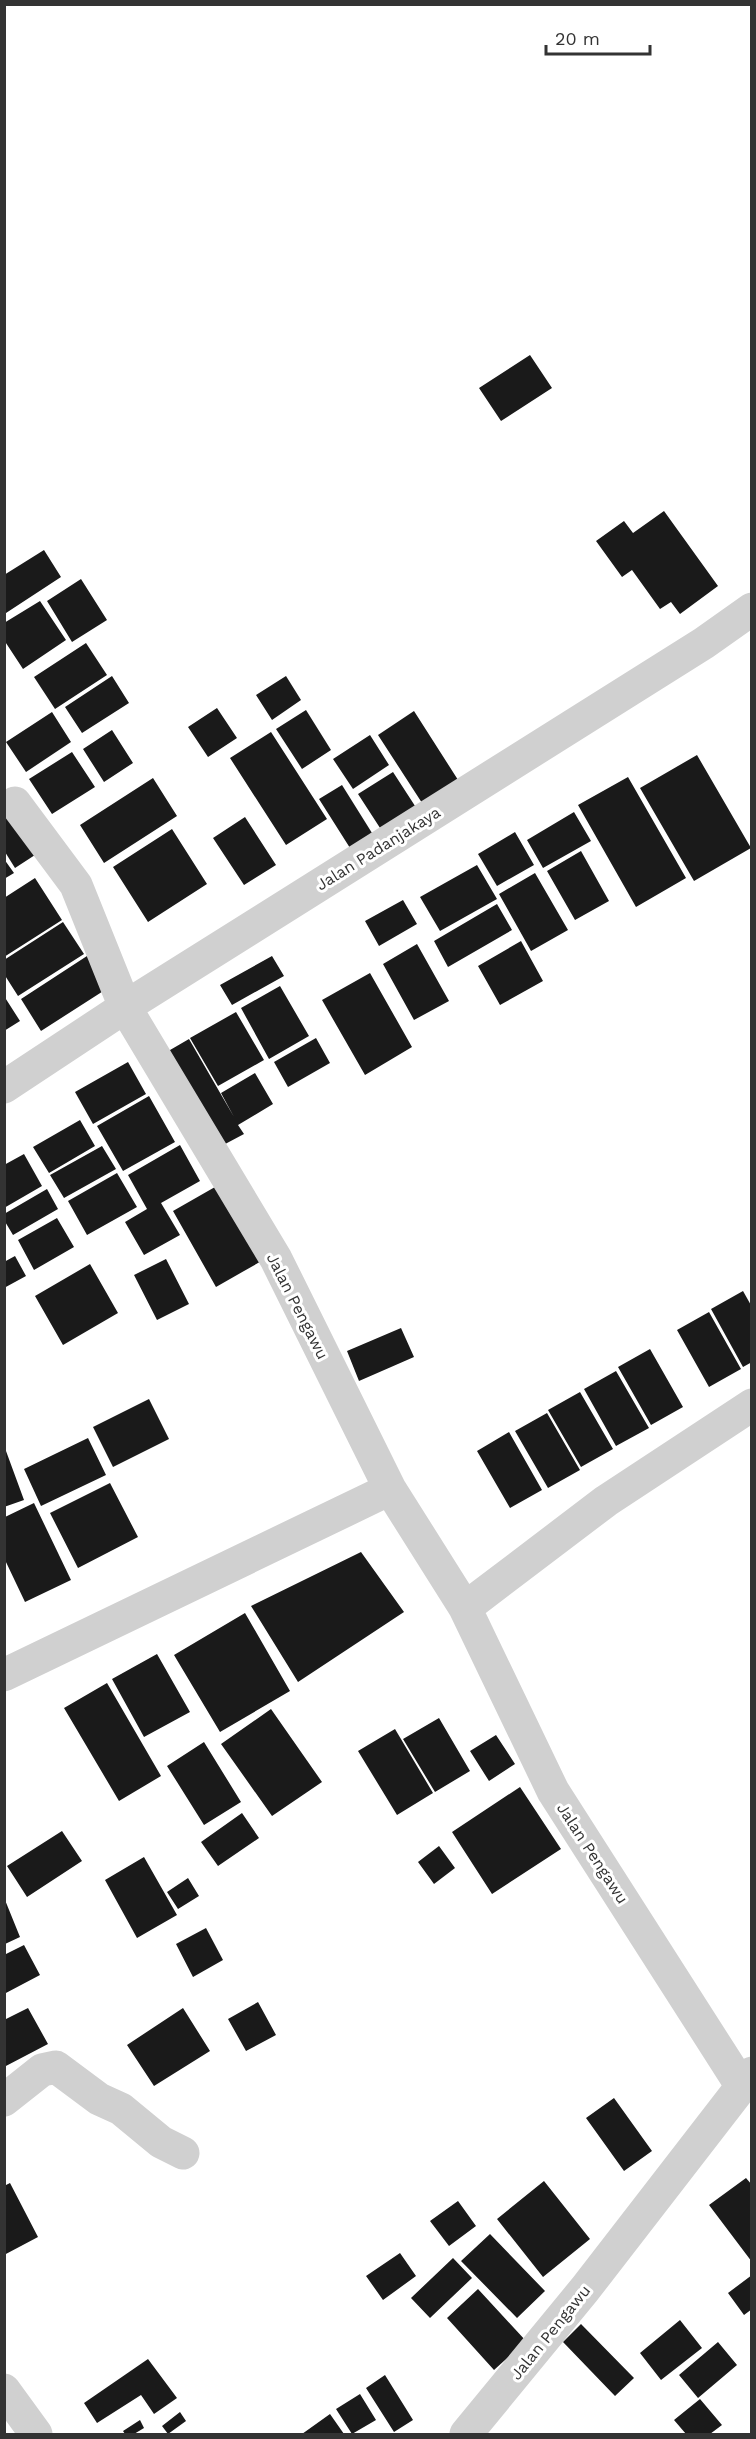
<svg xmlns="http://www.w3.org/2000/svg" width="756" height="2439" viewBox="0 0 756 2439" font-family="'Work Sans',sans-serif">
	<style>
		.building { fill: #1a1a1a }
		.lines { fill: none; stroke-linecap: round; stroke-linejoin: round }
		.minor { stroke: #d0d0d0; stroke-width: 33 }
		.labels { text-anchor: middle; stroke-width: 6; stroke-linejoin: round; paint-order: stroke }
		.street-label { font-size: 16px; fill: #333; stroke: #fff }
	</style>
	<rect width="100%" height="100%" fill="#fff"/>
	<!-- building -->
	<path class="building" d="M530 355 552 388 501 421 479 388Z
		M664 511 718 586 680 614 671 602 660 609 632 570 622 577 596 541 624 521 633 533Z
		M44 550 61 577 6 613 4 575Z
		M81 579 107 620 72 642 47 601Z
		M40 601 66 640 23 669 4 640V623Z
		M86 643 107 675 55 709 34 677Z
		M112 676 129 703 82 733 65 707Z
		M286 676 301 700 272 720 256 695Z
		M217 708 237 738 208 757 188 727Z
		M306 710 331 750 302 769 276 729Z
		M414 711 460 783 424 806 378 735Z
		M52 712 71 742 26 772 6 742Z
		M112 730 133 763 104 782 83 749Z
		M271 732 327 819 286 845 230 758Z
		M370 735 389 765 353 789 333 759Z
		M72 752 95 787 52 814 29 779Z
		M697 755 751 848 694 881 640 788Z
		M393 772 417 809 382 831 358 794Z
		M628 777 686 878 636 907 578 805Z
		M153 778 177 816 104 863 80 825Z
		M342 785 372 833 350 848 319 799Z
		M5 807 35 855 15 868 5 852Z
		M574 812 591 841 543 868 527 840Z
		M245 817 276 865 244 885 213 838Z
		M172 829 207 884 148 922 113 867Z
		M515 832 534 865 497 886 478 854Z
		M581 851 609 901 575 920 547 871Z
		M4 859 14 873 4 879Z
		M477 865 497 899 440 931 420 897Z
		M535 873 568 930 531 951 499 894Z
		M35 878 62 920 4 957V898Z
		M403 900 417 924 379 946 365 921Z
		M497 904 512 930 448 967 434 941Z
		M63 922 84 954 18 996 4 974V960Z
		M521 941 543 981 500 1005 478 966Z
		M417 944 449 1001 414 1020 383 964Z
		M87 956 108 988 41 1031 21 999Z
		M272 956 284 976 232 1005 220 985Z
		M370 973 412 1047 365 1075 322 1000Z
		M280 986 309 1036 269 1059 241 1008Z
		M4 996 20 1021 4 1031Z
		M236 1012 264 1060 218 1086 190 1038Z
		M316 1038 330 1063 288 1087 274 1062Z
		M189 1039 234 1117 221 1093 255 1073 273 1104 238 1125 244 1134 212 1151 158 1057Z
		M128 1062 146 1094 93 1124 75 1092Z
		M149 1096 175 1142 123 1171 97 1126Z
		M80 1120 95 1146 49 1173 33 1147Z
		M180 1145 200 1181 161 1203 180 1235 144 1255 125 1222 147 1209 128 1175Z
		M102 1146 116 1169 64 1198 50 1175Z
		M24 1154 42 1186 4 1208V1165Z
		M117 1173 137 1207 87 1235 68 1201Z
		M222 1183 265 1259 216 1287 173 1211Z
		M47 1189 58 1209 13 1235 4 1220V1214Z
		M57 1218 74 1247 34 1270 18 1240Z
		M15 1256 26 1276 4 1288V1262Z
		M166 1259 189 1304 157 1320 134 1275Z
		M90 1264 118 1313 63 1345 35 1296Z
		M743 1291 752 1307V1362L743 1367 711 1309Z
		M709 1312 741 1369 709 1387 677 1330Z
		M401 1328 414 1357 359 1381 347 1351Z
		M650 1349 683 1407 651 1425 618 1367Z
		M616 1371 649 1428 616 1446 584 1389Z
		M580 1392 613 1449 581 1467 548 1410Z
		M149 1399 169 1439 113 1467 93 1427Z
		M547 1413 580 1470 548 1488 515 1431Z
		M509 1432 542 1490 510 1508 477 1451Z
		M88 1438 106 1475 41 1506 24 1469Z
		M6 1451 24 1500 4 1507V1452Z
		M110 1483 138 1537 78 1568 50 1513Z
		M34 1503 71 1580 25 1602 5 1560V1517Z
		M361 1552 404 1612 298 1682 251 1606Z
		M245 1613 290 1691 220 1732 174 1655Z
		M157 1654 190 1712 144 1737 112 1679Z
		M107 1683 161 1776 119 1801 64 1708Z
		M271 1709 322 1782 272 1816 221 1744Z
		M439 1718 470 1771 435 1792 403 1739Z
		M395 1729 433 1793 397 1815 358 1751Z
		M496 1735 515 1764 489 1781 470 1751Z
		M204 1742 241 1802 204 1825 167 1766Z
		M520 1787 561 1849 492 1894 452 1832Z
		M242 1813 259 1838 218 1866 201 1842Z
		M62 1831 82 1861 27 1897 7 1866Z
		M439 1846 455 1868 434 1884 418 1862Z
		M144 1857 177 1915 137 1938 105 1880Z
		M188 1878 199 1896 178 1909 167 1892Z
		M5 1900 20 1937 5 1944Z
		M206 1928 223 1960 193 1977 176 1944Z
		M24 1945 40 1975 4 1994V1955Z
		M258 2002 276 2035 246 2051 228 2019Z
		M28 2008 48 2044 4 2067V2020Z
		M183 2008 210 2051 154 2086 127 2045Z
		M614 2098 652 2151 624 2171 586 2118Z
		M746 2178 752 2185V2262L709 2205Z
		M544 2181 590 2239 543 2277 497 2219Z
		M10 2183 38 2237 4 2255V2186Z
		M458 2201 476 2226 449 2246 430 2221Z
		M490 2234 545 2291 517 2318 461 2261Z
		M400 2253 416 2276 383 2300 366 2276Z
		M453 2258 472 2278 430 2318 411 2298Z
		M752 2275V2309L744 2315 728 2293Z
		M478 2289 526 2341 494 2370 447 2318Z
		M680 2320 702 2348 661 2380 640 2353Z
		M581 2324 634 2378 615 2396 563 2342Z
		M718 2342 737 2365 698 2398 679 2375Z
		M148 2359 177 2398 154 2414 141 2395 97 2423 84 2403Z
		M385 2375 413 2420 394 2432 366 2388Z
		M360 2394 376 2420 352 2434 336 2409Z
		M700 2399 722 2425 710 2434H686L674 2420Z
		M180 2412 186 2421 168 2434 162 2426Z
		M330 2414 344 2434H302Z
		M140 2420 144 2428 134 2434H125L123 2431Z"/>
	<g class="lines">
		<!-- minor -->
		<path class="minor" d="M15 803 76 885 125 1007 276 1259 390 1489 465 1608 553 1791 741 2085
			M4 1087 125 1007 704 643 752 609
			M465 1608 606 1501 752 1405
			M4 1675 390 1489
			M4 2100 42 2070 56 2067 99 2099 121 2109 161 2142 183 2153
			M4 2390 36 2434
			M466 2434 585 2289 752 2073"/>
	</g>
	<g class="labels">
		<!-- street labels -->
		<g class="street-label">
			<text transform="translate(378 848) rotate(-32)" y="6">Jalan Padanjakaya</text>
			<text transform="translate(298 1306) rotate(63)" y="6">Jalan Pengawu</text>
			<text transform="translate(593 1853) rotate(57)" y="6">Jalan Pengawu</text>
			<text transform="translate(550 2332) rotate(-51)" y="6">Jalan Pengawu</text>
		</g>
	</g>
	<!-- border -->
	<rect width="756" height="2439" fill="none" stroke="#333333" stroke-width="12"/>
	<!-- scale -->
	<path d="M546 45v9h104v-9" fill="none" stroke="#333333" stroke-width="3"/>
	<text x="555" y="45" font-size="18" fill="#333333" stroke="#ffffff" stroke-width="4.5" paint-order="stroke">20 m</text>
</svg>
